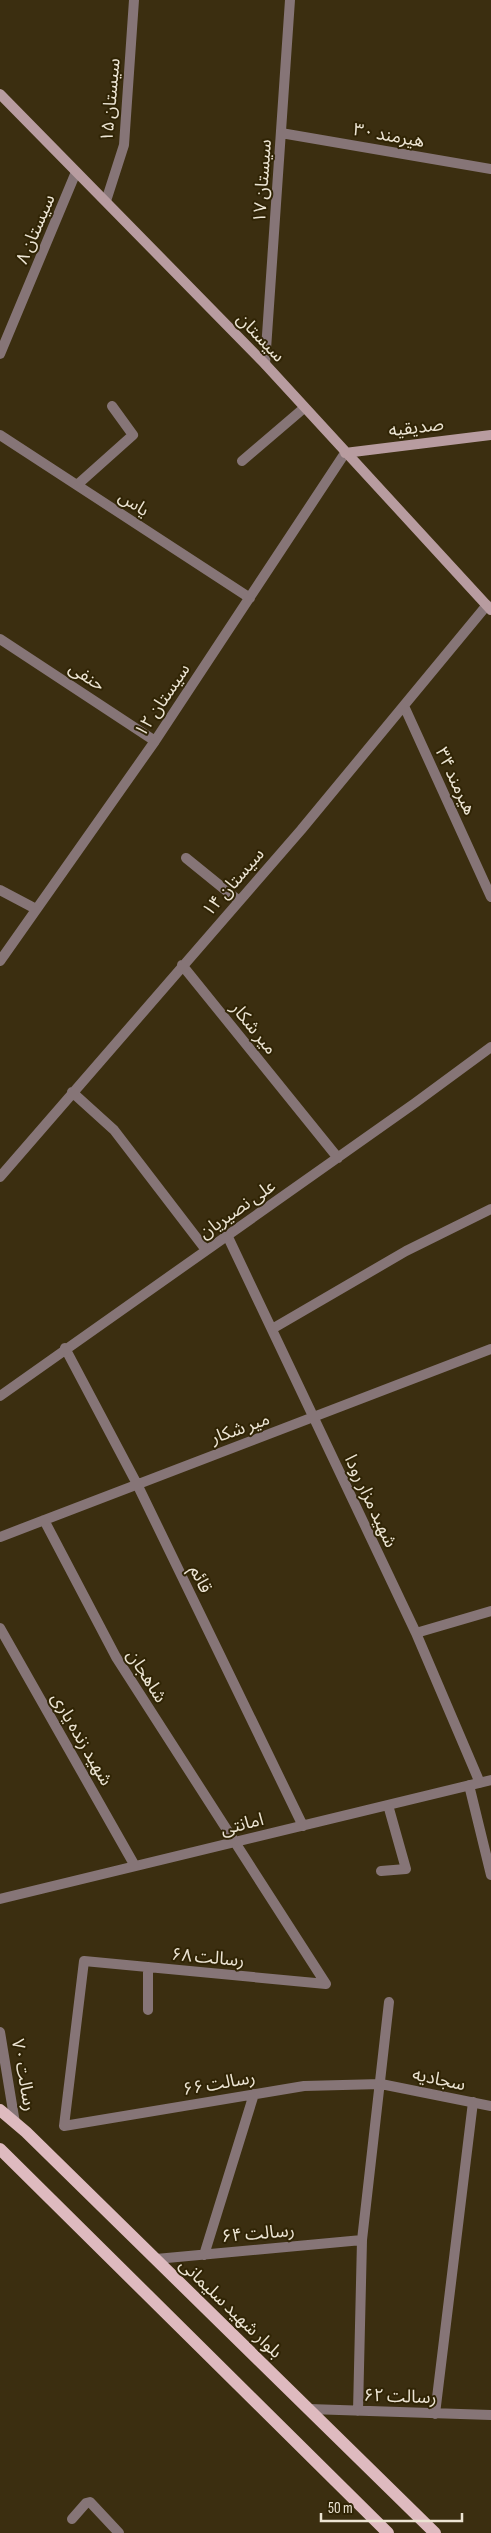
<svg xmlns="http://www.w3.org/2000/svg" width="491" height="2533" viewBox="0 0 491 2533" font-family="'Sofia Sans Condensed','Noto Sans Arabic',sans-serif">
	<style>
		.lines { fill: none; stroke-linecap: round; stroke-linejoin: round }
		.street { stroke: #867577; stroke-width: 10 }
		.secondary { stroke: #b89ca0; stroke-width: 10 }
		.primary { stroke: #debabf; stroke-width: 12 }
		.labels { text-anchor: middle; stroke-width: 4; stroke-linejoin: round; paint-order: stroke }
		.street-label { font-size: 18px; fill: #ece4d3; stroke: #302405 }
	</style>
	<rect width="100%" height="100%" fill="#3b2e10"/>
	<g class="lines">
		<!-- street -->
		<path class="street" d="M281 133 491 169
			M106 201 124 145 134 0
			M0 354 76 172
			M265 364 290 0
			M0 435 250 598
			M242 461 304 408
			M77 485 133 435 112 406
			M0 639 155 741
			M404 706 491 897
			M186 858 239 901
			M0 890 36 909
			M0 961 155 741 345 453
			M182 965 338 1158
			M72 1092 114 1130 206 1250
			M0 1177 301 830 487 605
			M227 1235 416 1633 480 1783
			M272 1329 406 1251 491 1209
			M65 1348 137 1484 303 1826
			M0 1396 415 1103 491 1047
			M44 1520 116 1657 326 1984 84 1961 64 2126 304 2086 381 2084 491 2106
			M0 1537 491 1349
			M0 1628 135 1866
			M416 1633 491 1611
			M469 1785 491 1875
			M381 1871 406 1869 388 1805
			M0 1899 491 1780
			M148 2010V1967
			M0 2032 15 2123
			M204 2255 254 2094
			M156 2259 362 2240
			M309 2409 491 2415
			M358 2411 362 2240 389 2002
			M435 2414 473 2102
			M72 2519 86 2503 90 2502 119 2533"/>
		<!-- secondary -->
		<path class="secondary" d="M0 94 265 364 491 610
			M345 453 491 435"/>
		<!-- primary -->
		<path class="primary" d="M0 2110 26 2132 435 2533
			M0 2149 388 2533"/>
	</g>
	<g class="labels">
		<!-- street labels -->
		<g class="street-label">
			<text transform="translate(110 100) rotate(-85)" y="6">سیستان ۱۵</text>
			<text transform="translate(389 135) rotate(10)" y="6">هیرمند ۳۰</text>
			<text transform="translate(262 181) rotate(-86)" y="6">سیستان ۱۷</text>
			<text transform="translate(35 229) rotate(-67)" y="6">سیستان ۸</text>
			<text transform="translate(261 337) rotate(46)" y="6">سیستان</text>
			<text transform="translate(416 427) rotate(-7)" y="6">صدیقیه</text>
			<text transform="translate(134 503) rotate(33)" y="6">یاس</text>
			<text transform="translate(87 676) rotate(33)" y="6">حنفی</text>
			<text transform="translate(162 700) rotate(-56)" y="6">سیستان ۱۲</text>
			<text transform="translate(456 781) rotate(65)" y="6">هیرمند ۳۴</text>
			<text transform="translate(233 882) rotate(-49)" y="6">سیستان ۱۴</text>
			<text transform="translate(254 1028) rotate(51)" y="6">میر شکار</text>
			<text transform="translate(237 1209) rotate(-35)" y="6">علی نصیریان</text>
			<text transform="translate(240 1428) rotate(-20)" y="6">میر شکار</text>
			<text transform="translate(371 1501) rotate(65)" y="6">شهید مزار رودا</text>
			<text transform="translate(201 1579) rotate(64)" y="6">قائم</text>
			<text transform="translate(147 1676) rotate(58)" y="6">شاهجان</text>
			<text transform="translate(82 1739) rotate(60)" y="6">شهید زنده یاری</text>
			<text transform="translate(242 1824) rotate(-14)" y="6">امانتی</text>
			<text transform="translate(208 1957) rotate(5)" y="6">رسالت ۶۸</text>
			<text transform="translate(24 2075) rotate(80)" y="6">رسالت ۷۰</text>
			<text transform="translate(439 2079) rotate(12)" y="6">سجادیه</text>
			<text transform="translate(219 2083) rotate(-10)" y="6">رسالت ۶۶</text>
			<text transform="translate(258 2233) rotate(-5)" y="6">رسالت ۶۴</text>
			<text transform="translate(231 2308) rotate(44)" y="6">بلوار شهید سلیمانی</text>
			<text transform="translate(400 2396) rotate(2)" y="6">رسالت ۶۲</text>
		</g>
	</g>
	<!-- scale -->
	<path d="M321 2513v8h141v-8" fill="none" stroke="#ece4d3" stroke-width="2.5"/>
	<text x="328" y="2513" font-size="15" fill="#ece4d3" stroke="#302405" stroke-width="4" paint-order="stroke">50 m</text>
</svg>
